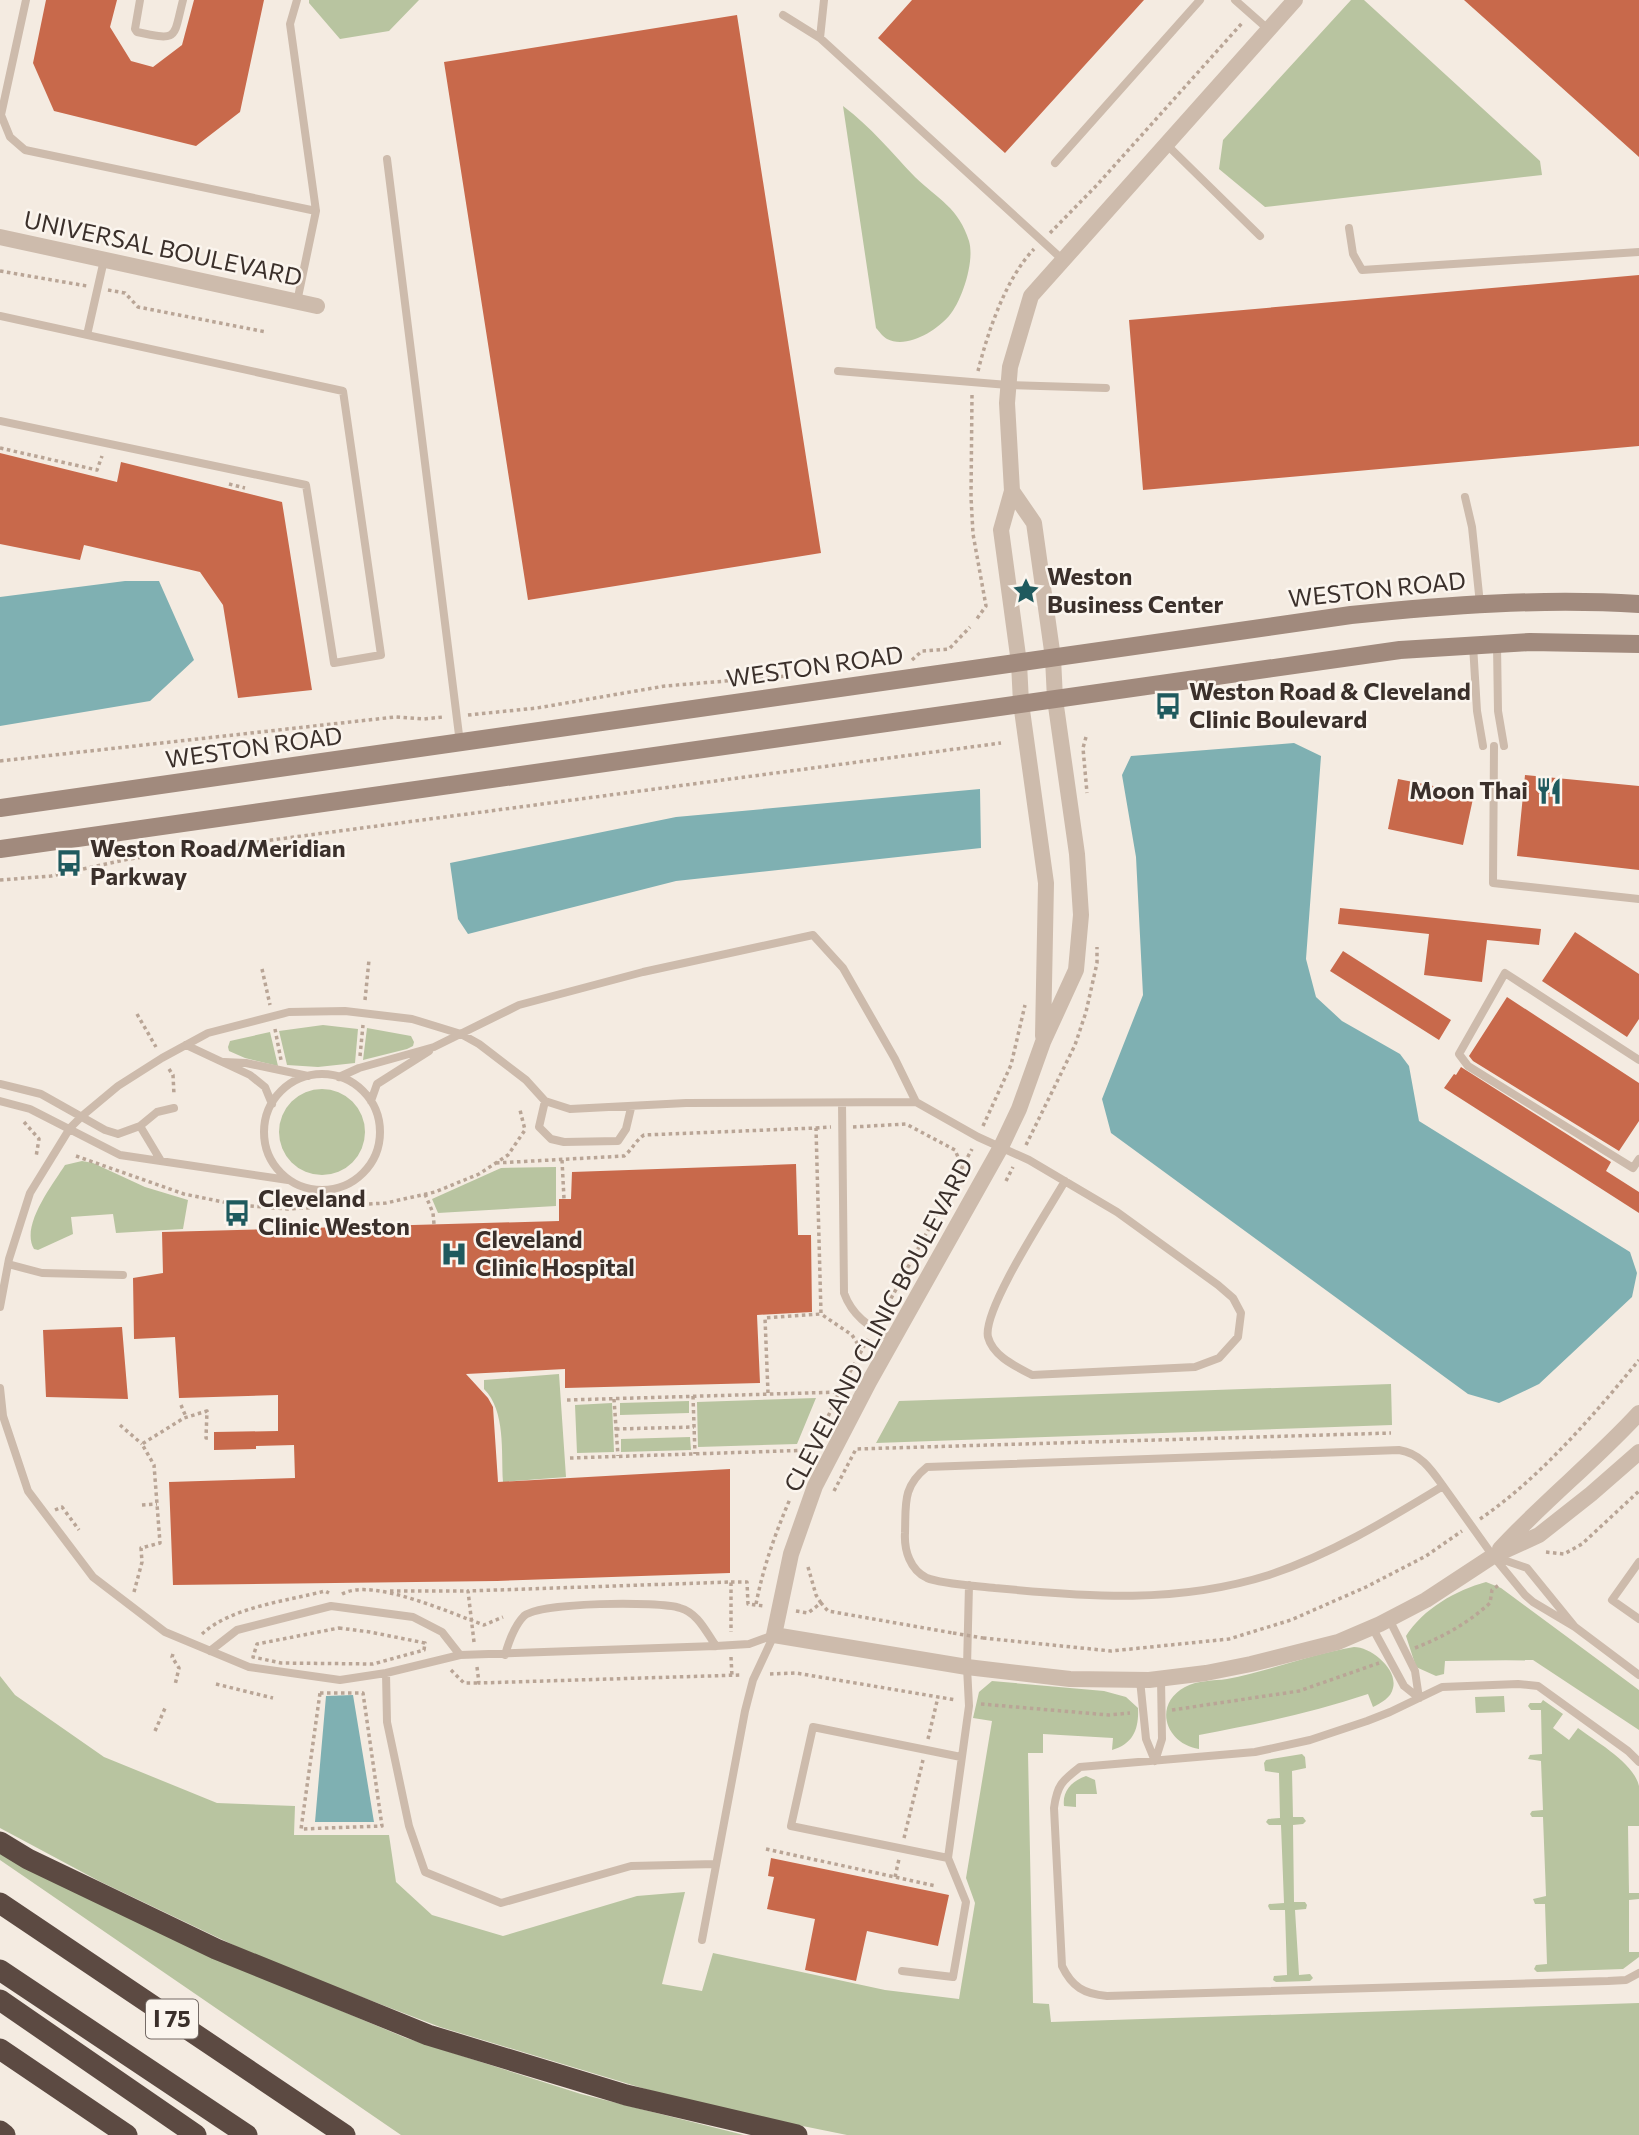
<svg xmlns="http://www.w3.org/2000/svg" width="1639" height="2135" viewBox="0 0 1639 2135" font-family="Commissioner,sans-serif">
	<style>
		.green { fill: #b8c4a0 }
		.water { fill: #7fb0b2 }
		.building { fill: #c8694b }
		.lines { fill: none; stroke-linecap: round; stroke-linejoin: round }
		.path { stroke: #b9a596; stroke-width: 3.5; stroke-dasharray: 3.5 3.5; stroke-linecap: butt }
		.service { stroke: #cdbbac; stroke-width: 8 }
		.minor { stroke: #cdbbac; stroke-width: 16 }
		.secondary { stroke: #a18a7d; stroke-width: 18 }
		.motorway { stroke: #5c4a42; stroke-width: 21 }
		.path-bridge { stroke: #b9a596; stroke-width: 3.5; stroke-dasharray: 3.5 3.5; stroke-linecap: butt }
		.labels { text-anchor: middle; stroke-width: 5; stroke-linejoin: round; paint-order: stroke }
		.shield { fill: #fbf5ee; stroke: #756b66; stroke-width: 2 }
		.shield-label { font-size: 23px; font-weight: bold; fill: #3b302b }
		.street-label { font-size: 24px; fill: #3b302b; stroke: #fbf5ee }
		.poi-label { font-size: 24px; font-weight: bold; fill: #3b302b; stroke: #fbf5ee; text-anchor: start }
	</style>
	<rect width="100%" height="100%" fill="#f4ebe1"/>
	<!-- green -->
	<path class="green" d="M309 0H419L389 31 340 39 309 3Z
		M1351 0H1364L1540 161 1542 175 1265 207 1219 169 1223 140Z
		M843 106C871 127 891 152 915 177 938 199 959 208 969 241 975 261 962 301 949 316 936 331 907 349 887 339 883 337 879 331 876 328Z
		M323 1025 358 1029 355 1063 318 1067 287 1065 279 1031Z
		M367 1028 411 1036 414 1042 413 1046 407 1049 363 1060Z
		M270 1032 278 1066 245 1058 229 1051 228 1047 230 1041Z
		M279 1132a43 43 0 1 1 86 0a43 43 0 1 1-86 0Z
		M82 1161 93 1163 145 1187 188 1200 183 1229 116 1233 113 1214 71 1217 73 1234 38 1250 34 1249C20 1226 53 1184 65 1165Z
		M556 1167V1206L438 1213 432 1199 501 1168Z
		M559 1374 566 1477 503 1482C501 1452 506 1411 484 1389V1380Z
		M1391 1384 1392 1425 876 1443 899 1401Z
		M816 1398 797 1444 698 1447 697 1402Z
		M689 1401V1413L620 1415V1403Z
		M612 1403 614 1452 577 1453 575 1405Z
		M690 1437 691 1450 621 1452V1439Z
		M1486 1582 1501 1588 1639 1690V1730L1533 1660 1445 1661 1444 1674 1436 1676 1416 1667 1406 1636C1423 1609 1456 1590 1486 1582Z
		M1354 1647C1371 1647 1398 1669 1393 1688 1391 1698 1381 1703 1373 1707L1368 1694C1312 1713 1257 1724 1199 1735V1749C1166 1744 1152 1705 1185 1687 1198 1680 1213 1681 1227 1679 1270 1671 1311 1654 1354 1647Z
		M0 1676 15 1695 104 1757 217 1803 295 1806 294 1835H389L396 1882 432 1915 503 1936 637 1896 685 1892 662 1984 702 1991 713 1953 885 1990 959 1999 975 1903 966 1878 992 1721 973 1718 979 1692 992 1681 1104 1691 1126 1697 1138 1708C1139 1728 1134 1744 1112 1750L1113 1738 1043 1734V1753H1028L1033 2003 1049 2004 1051 2022 1639 2003V2135H847L695 2104 440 2027 265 1960 99 1881 0 1828Z
		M1504 1696 1505 1712 1476 1713 1475 1697Z
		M1543 1700 1563 1714 1553 1728 1569 1740 1578 1728C1595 1741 1634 1763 1639 1786 1639 1798 1639 1813 1639 1826H1628L1629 1893H1639V1899L1629 1900V1952H1639V1957L1623 1969 1537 1972 1534 1969 1536 1965 1547 1964 1545 1904H1535L1533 1899 1546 1896 1543 1817H1532L1530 1814 1532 1811 1543 1810 1541 1761 1528 1759 1530 1755 1542 1754 1541 1710H1531L1528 1706 1530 1703H1541Z
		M1302 1754 1305 1757 1306 1768 1292 1771 1293 1817H1303L1306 1821 1303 1824 1293 1825 1294 1902H1305L1307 1905 1306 1909 1295 1910 1299 1975 1310 1974 1313 1978 1310 1981 1276 1982 1273 1980 1274 1976 1287 1975 1285 1910H1270L1268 1906 1269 1904 1284 1903 1281 1825H1269L1266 1822 1268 1819 1280 1818 1279 1773 1265 1771 1264 1763 1266 1760Z
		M1086 1776 1095 1780 1097 1794H1076V1807L1064 1806C1062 1791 1072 1781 1086 1776Z
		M0 1850 190 1947 406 2038 581 2094 744 2135H401L0 1860Z"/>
	<!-- water -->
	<path class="water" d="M125 581H159L194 660 150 701 0 726V597Z
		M1294 743 1321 756 1306 959 1316 997 1342 1021 1400 1054 1409 1066 1419 1121 1630 1252 1637 1273 1632 1297 1539 1384 1499 1403 1468 1394 1111 1133 1102 1099 1143 995 1136 857 1122 775 1131 756Z
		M980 789 981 848 676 881 468 934 458 919 450 863 676 817Z
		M353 1695 374 1822H315L326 1696Z"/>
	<!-- building -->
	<path class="building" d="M46 0H117L110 27 131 61 153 67 182 45 194 0H264L240 112 196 146 54 111 33 63Z
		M912 0H1144L1005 153 878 38Z
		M1464 0H1639V157Z
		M737 15 821 553 528 600 444 62Z
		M1639 275V446L1143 490 1129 320Z
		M0 453 117 482 121 462 282 502 312 690 238 698 223 605 200 572 84 545 80 560 0 544Z
		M1525 775 1639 786V870L1517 856Z
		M1398 779 1474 794 1463 845 1388 829Z
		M1340 908 1541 929 1539 945 1487 940 1482 982 1424 975 1429 934 1338 924Z
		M1575 932 1639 974V1019L1627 1037 1542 981Z
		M1343 951 1451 1020 1439 1040 1330 971Z
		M1507 997 1639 1083V1121L1619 1151 1473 1061 1469 1056Z
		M1461 1067 1611 1162 1606 1171 1639 1192V1213L1444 1088 1454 1074 1456 1075Z
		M796 1164 798 1235H811L812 1312 757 1315 760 1383 565 1388V1369L466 1374 488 1398 493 1407 498 1482 730 1469V1573L497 1581 173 1585 169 1482 295 1478 294 1445 256 1446V1449L214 1450V1432L278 1431V1395L179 1398 175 1337 134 1339 133 1278 163 1273 162 1232 559 1221V1199H571L572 1172Z
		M122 1327 128 1399 46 1397 43 1330Z
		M771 1858 949 1895 938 1946 867 1931 856 1981 805 1970 815 1919 767 1909 774 1877 768 1876Z"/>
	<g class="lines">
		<!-- path -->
		<path class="path" d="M1050 233 1097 185 1243 22
			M0 271 87 286
			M108 290 125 293 138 307 266 332
			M978 371C988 331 1006 278 1034 249
			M972 395 971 497 973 534 986 606 976 620
			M0 448 97 470 102 456
			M229 484 245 488
			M912 660 922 651 949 649 970 627
			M468 715 537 708 665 686 787 676
			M1086 737 1083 748 1087 793
			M0 761 395 717 424 719 443 717
			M0 880 51 876 129 859 1001 743
			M262 969 270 1005
			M365 1000 369 960
			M137 1014 156 1047
			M275 1029 281 1060
			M360 1056 363 1025
			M169 1069 173 1075 174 1095
			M24 1122 39 1139 36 1157
			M983 1126 1011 1065 1025 1005
			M853 1127 906 1124 955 1150 963 1169
			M816 1128 831 1127
			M1026 1145 1075 1045 1086 1012 1097 963V947
			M76 1156 184 1194 238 1205 288 1209 386 1203 435 1192 479 1174 508 1155 525 1130 520 1110
			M562 1160 564 1199
			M496 1163 624 1156C632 1150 635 1141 644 1135L816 1128 821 1314 852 1335 861 1349
			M1006 1181 1013 1167
			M425 1194 433 1213 434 1224
			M881 1317 972 1149
			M768 1393 765 1318 821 1314
			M693 1396 695 1454
			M614 1399 618 1456
			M567 1400 841 1392
			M181 1405 186 1417
			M120 1425 142 1444
			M616 1429 694 1427
			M814 1448 839 1392 868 1339
			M570 1458 813 1450
			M834 1491 856 1449 1391 1433
			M142 1505 157 1504
			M55 1510 62 1507 79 1530
			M1480 1519C1540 1478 1593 1416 1639 1360
			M1546 1552 1564 1554 1582 1544 1639 1491
			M808 1567 816 1595 821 1603
			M731 1582H747L748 1604 764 1606
			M390 1591H468
			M134 1592 142 1562 141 1548 160 1543 154 1465 142 1444 184 1418 207 1411 206 1438H209
			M342 1594C373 1577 452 1614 484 1625L503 1617
			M756 1604C763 1568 775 1534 790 1499
			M796 1611 808 1613 821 1603 828 1611 953 1633
			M339 1628 370 1632 425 1643 424 1650 373 1664 281 1663 253 1657 257 1644Z
			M202 1634C231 1607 287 1601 325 1591L329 1593
			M983 1638 1111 1651 1229 1639 1291 1620 1366 1587 1426 1556 1462 1531
			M474 1642 468 1591 731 1582V1632
			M1415 1648C1443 1637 1468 1623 1490 1603L1492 1590 1500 1584
			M173 1654 172 1657 179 1668 175 1685
			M731 1657 732 1676
			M477 1667 479 1683 741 1675
			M451 1670 464 1683H479
			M770 1674 796 1673 956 1700
			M216 1684 273 1698
			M320 1693H363L382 1826 301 1829Z
			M981 1704 1109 1715 1130 1713
			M1172 1710 1299 1691 1379 1663
			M155 1731 166 1706
			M928 1739 938 1697
			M904 1838 923 1760
			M766 1849 936 1886
			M895 1877 899 1859"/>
		<!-- service -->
		<path class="service" d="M26 0 1 115 10 137 25 150 316 211
			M140 0 135 29 137 32C179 41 173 39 183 0
			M297 0 290 24 316 211 297 302
			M1235 0 1269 30
			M783 15 820 38 1063 260
			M820 38 824 0
			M1166 144 1260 236
			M387 159 460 743
			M1055 163 1200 0
			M1349 228 1353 254 1362 270 1639 252
			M0 316 343 391 381 655 334 663 306 485 0 421
			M87 335 104 260
			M838 371 1008 385 1106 388
			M1465 497 1472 527 1480 604
			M1473 645 1477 711 1483 746
			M1497 645 1498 711 1504 746
			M1494 746 1493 883 1639 899
			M186 1045 250 1075 265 1087 272 1104
			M1639 1060 1505 973 1459 1054 1468 1066 1633 1168 1639 1159
			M224 1062 246 1063 308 1076
			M264 1132a58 58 0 1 1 116 0a58 58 0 1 1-116 0Z
			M339 1077 359 1068 434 1047 519 1005 643 972 813 935 843 968 895 1059 916 1102
			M0 1084 41 1094 105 1130 118 1134 140 1126 157 1112 174 1108
			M0 1101 30 1109 120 1155 288 1180
			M371 1101 377 1084 429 1051
			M545 1101 539 1127 551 1139 564 1142 618 1141 626 1129 631 1108
			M842 1103 844 1293C853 1318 871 1327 893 1340
			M140 1126 161 1161
			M8 1264 42 1273 123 1275
			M0 1307 9 1259 30 1193 70 1128 82 1116 118 1086 162 1058 208 1033 289 1012 345 1011 412 1019 461 1034 479 1044 526 1080 545 1101 570 1109 686 1103 916 1102 978 1137 1029 1160 1117 1212 1218 1285 1233 1298 1241 1313 1238 1337 1219 1358 1195 1367 1032 1375C1015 1366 993 1356 988 1337 982 1310 1049 1209 1065 1181
			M0 1388 3 1416 28 1491 93 1577 165 1632 249 1667 340 1680 386 1673 460 1655 716 1646 749 1644 774 1635
			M1443 1486C1387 1520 1332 1554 1269 1575 1177 1604 1089 1597 995 1588 979 1586 941 1584 927 1578 910 1570 904 1550 905 1533 906 1504 902 1487 927 1467L1399 1450C1420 1453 1431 1469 1443 1486L1493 1556 1525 1595 1533 1602 1575 1627 1527 1568 1495 1557
			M1639 1562 1612 1600 1639 1619
			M1389 1619 1415 1671 1419 1698
			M1372 1627 1404 1686 1419 1698
			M1575 1627 1639 1675
			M210 1651 237 1630 331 1606 413 1617 442 1632 460 1655
			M505 1655C509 1641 514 1626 524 1616 539 1602 659 1601 680 1608 698 1613 706 1632 716 1646
			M386 1673 387 1722 409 1826 425 1872 501 1903 631 1866 716 1864
			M1140 1680 1146 1739 1155 1761
			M961 1757 813 1727 791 1826 948 1858 969 1706 967 1667 969 1585
			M1155 1761 1162 1739 1161 1679
			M1639 1762 1628 1751 1538 1686 1518 1684 1442 1687 1390 1712 1367 1721 1310 1740 1255 1752 1080 1767C1062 1781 1057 1785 1054 1808L1062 1966C1072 1987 1084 1994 1107 1996L1608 1981 1626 1980 1639 1973
			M702 1940 745 1711 753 1680 774 1635
			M902 1971 953 1977 966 1902 948 1858"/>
		<!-- minor -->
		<path class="minor" d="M0 237 317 306
			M1012 491 1034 523 1053 658 1055 699 1077 854 1081 915 1076 970 1043 1042 1019 1109 1001 1147 869 1382 815 1486 791 1554 774 1635 967 1667 1070 1679 1149 1680 1206 1673 1251 1664 1338 1642 1380 1624 1426 1600 1493 1556 1539 1535 1591 1494 1639 1452
			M1043 1036 1046 883 1021 703 1019 663 1001 530 1012 491 1007 403 1010 367 1031 296 1295 0
			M1500 1549C1544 1501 1595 1461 1639 1413"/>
		<!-- secondary -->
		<path class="secondary" d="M0 808 1351 615C1447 605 1543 598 1639 604
			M0 849 1400 650 1530 642 1639 644"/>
		<!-- motorway -->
		<path class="motorway" d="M0 1842 28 1859 216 1949 428 2035 626 2095 797 2135
			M0 1903 345 2135
			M0 1970 247 2135
			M0 2000 196 2135
			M0 2049 127 2135
			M0 2131 5 2135"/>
		<!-- path-bridge -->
		<path class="path-bridge" d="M953 1633 983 1638"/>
	</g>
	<!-- icons -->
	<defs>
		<symbol id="sight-bare" viewBox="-9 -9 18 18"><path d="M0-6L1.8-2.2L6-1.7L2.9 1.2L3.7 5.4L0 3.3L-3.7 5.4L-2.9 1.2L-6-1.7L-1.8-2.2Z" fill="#1f5a5e" stroke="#fbf5ee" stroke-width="2.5" paint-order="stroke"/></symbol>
		<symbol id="bus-bare" viewBox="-9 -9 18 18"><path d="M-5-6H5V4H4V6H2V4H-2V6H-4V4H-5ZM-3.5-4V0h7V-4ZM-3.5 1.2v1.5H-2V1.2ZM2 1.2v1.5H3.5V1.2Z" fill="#1f5a5e" stroke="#fbf5ee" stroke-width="2.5" paint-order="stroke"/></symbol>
		<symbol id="restaurant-bare" viewBox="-9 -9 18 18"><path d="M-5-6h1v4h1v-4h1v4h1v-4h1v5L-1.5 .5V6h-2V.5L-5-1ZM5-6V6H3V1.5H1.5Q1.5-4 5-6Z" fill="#1f5a5e" stroke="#fbf5ee" stroke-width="2.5" paint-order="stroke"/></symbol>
		<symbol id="hospital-bare" viewBox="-9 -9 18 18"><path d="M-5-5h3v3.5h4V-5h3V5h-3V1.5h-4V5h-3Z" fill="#1f5a5e" stroke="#fbf5ee" stroke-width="2.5" paint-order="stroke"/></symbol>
	</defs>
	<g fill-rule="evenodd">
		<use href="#sight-bare" x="1007" y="572" width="38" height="38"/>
		<use href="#bus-bare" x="1149" y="687" width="38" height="38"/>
		<use href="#restaurant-bare" x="1530" y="772" width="38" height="38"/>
		<use href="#bus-bare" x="50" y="844" width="38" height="38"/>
		<use href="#bus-bare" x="218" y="1194" width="38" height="38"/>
		<use href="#hospital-bare" x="435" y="1235" width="38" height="38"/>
	</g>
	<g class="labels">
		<!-- shield labels -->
		<rect class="shield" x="146" y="1999.5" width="52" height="39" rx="5"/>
		<g class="shield-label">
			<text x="172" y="2027">I 75</text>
		</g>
		<!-- street labels -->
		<g class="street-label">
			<text transform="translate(163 249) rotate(12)" y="8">UNIVERSAL BOULEVARD</text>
			<text transform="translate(1377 590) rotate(-6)" y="8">WESTON ROAD</text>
			<text transform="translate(815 667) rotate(-8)" y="8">WESTON ROAD</text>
			<text transform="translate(254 748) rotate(-8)" y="8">WESTON ROAD</text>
			<text transform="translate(879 1325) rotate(-62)" y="8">CLEVELAND CLINIC BOULEVARD</text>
		</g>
		<!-- poi labels -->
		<g class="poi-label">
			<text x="1047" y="585">Weston<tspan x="1047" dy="28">Business Center</tspan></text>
			<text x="1189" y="700">Weston Road &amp; Cleveland<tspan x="1189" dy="28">Clinic Boulevard</tspan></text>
			<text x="1528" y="799" text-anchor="end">Moon Thai</text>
			<text x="90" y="857">Weston Road/Meridian<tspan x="90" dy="28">Parkway</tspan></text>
			<text x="258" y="1207">Cleveland<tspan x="258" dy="28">Clinic Weston</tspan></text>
			<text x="475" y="1248">Cleveland<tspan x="475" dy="28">Clinic Hospital</tspan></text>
		</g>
	</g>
</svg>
